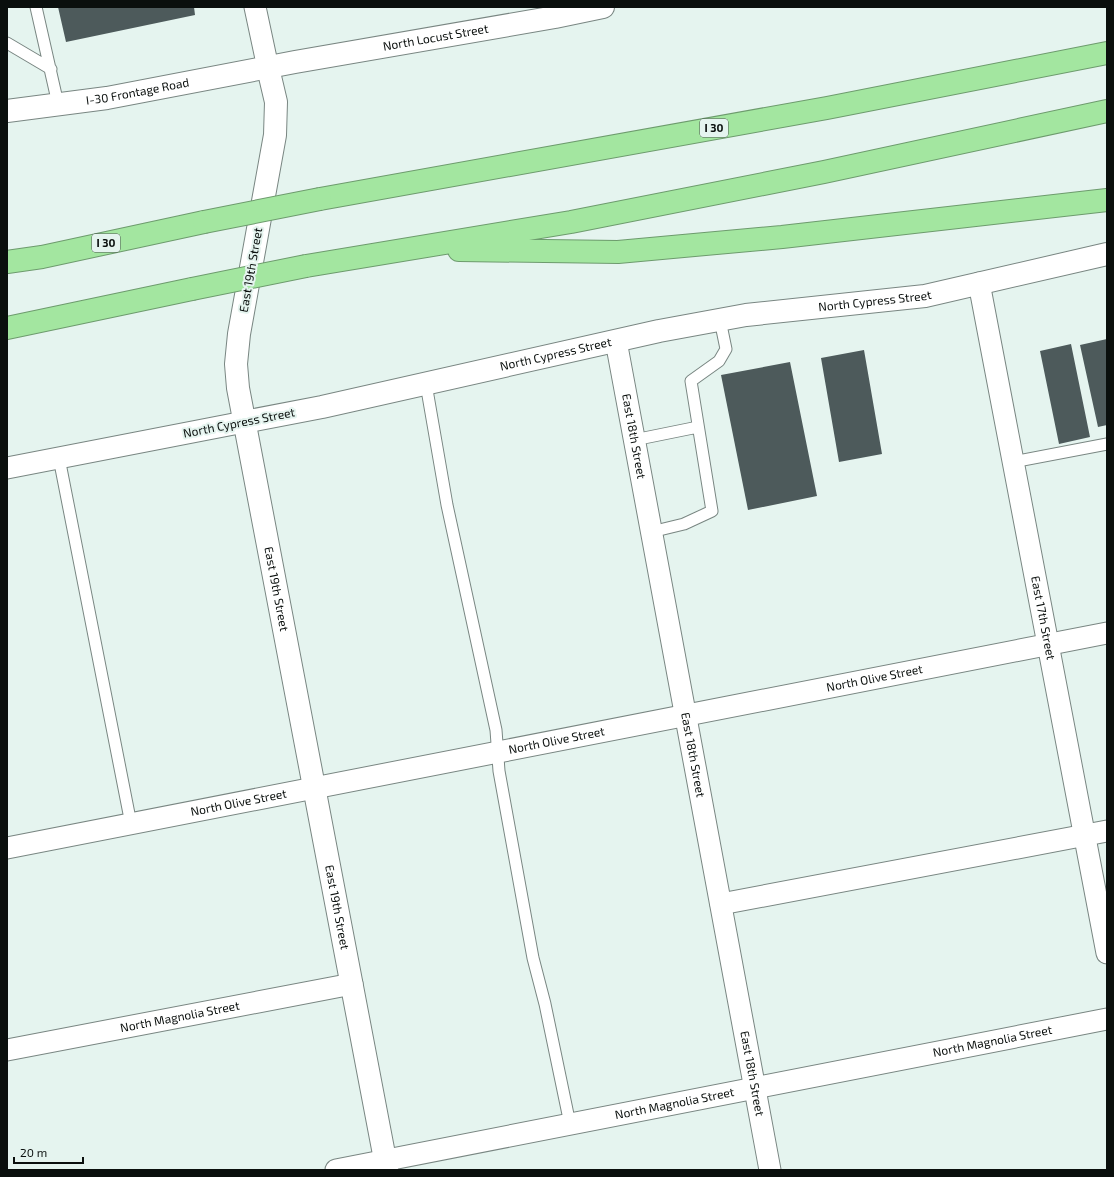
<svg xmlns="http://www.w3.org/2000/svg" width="1114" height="1177" viewBox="0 0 1114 1177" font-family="'Exo 2',sans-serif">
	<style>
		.building { fill: #4d5a5b }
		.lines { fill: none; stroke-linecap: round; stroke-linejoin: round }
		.lane-casing { stroke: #798682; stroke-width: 13 }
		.street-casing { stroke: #798682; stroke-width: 23 }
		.secondary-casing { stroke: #798682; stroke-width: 24 }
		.highway-casing { stroke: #6d9b6d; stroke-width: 24 }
		.lane { stroke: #fff; stroke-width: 11 }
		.street { stroke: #fff; stroke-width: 21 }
		.secondary { stroke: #fff; stroke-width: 22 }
		.highway { stroke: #a3e6a0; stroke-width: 22 }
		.highway-bridge-casing { stroke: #6d9b6d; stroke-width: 24; stroke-linecap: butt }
		.highway-bridge { stroke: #a3e6a0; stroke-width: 22 }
		.labels { text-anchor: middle; stroke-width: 4; stroke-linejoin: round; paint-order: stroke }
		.shield { fill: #e5f4ef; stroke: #4c5451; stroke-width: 1 }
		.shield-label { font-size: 11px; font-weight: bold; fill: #0a0f0d }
		.street-label { font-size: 12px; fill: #0a0f0d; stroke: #e5f4ef }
	</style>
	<rect width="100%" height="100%" fill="#e5f4ef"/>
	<!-- building -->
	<path class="building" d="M58 7H194L195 15 66 42Z
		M1107 339V425L1098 427 1080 345Z
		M1071 344 1090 437 1059 444 1040 351Z
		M864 350 882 454 839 462 821 358Z
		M790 362 817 496 748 510 721 375Z"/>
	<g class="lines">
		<defs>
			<path id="lane" d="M36 7 58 104
				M7 43 51 69
				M426 384 447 505 496 730 499 771 533 958 545 1004 570 1124
				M634 440 698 427
				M59 458 131 824
				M1013 462 1107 444
				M651 532 684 524 712 511 691 381 719 361 726 349 720 320"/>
			<g id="street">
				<path d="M255 7 268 68"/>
				<path id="s1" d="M979 283 1107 953"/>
				<path id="s2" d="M616 341 770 1170"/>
				<path d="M7 468 244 422"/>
				<path id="s3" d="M7 848 1107 633"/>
				<path d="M721 904 1107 831"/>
				<path id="s4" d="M7 1050 352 984"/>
				<path id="s5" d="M336 1170 1107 1019"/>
			</g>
			<g id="secondary">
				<path id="s6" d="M268 68 276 102 275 135 239 334 236 364 238 388 387 1170"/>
				<path id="s7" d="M7 111 107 98 295 62 555 17 603 7"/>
				<path id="s8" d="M244 422 322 407 659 331 746 315 925 296 1107 254"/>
			</g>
			<path id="highway" d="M320 199 827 108 1107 53
				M459 250 618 252 782 237 1107 200
				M7 262 42 257 204 222
				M306 266 571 222 824 172 1107 111
				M7 328 192 289"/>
		</defs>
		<!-- lane casing -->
		<use href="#lane" class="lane-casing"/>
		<!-- street casing -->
		<use href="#street" class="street-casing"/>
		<!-- secondary casing -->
		<use href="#secondary" class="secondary-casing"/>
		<!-- highway casing -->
		<use href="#highway" class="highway-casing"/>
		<!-- lane -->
		<use href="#lane" class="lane"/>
		<!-- street -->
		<use href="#street" class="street"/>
		<!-- secondary -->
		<use href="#secondary" class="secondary"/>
		<!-- highway -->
		<use href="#highway" class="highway"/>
		<defs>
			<path id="highway-bridge" d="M204 222 320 199
				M192 289 306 266"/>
		</defs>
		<!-- highway-bridge casing -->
		<use href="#highway-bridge" class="highway-bridge-casing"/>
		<!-- highway-bridge -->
		<use href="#highway-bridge" class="highway-bridge"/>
	</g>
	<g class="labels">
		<!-- shield labels -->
		<g class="shield">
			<rect x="700" y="119" width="28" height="18" rx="3"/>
			<rect x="92" y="234" width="28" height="18" rx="3"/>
		</g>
		<g class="shield-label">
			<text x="714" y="132">I 30</text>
			<text x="106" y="247">I 30</text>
		</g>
		<!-- street labels -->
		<g class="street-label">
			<text dy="4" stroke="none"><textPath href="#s7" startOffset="435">North Locust Street</textPath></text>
			<text dy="4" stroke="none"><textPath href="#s7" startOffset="132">I-30 Frontage Road</textPath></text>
			<text transform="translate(251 270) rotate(-80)" y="4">East 19th Street</text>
			<text dy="4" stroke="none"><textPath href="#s8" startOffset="643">North Cypress Street</textPath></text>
			<text dy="4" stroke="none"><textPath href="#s8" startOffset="319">North Cypress Street</textPath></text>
			<text transform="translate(239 423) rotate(-11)" y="4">North Cypress Street</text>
			<text dy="4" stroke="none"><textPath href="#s2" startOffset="97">East 18th Street</textPath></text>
			<text dy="4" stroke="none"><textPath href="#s6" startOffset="529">East 19th Street</textPath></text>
			<text dy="4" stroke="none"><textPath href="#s1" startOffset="341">East 17th Street</textPath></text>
			<text dy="4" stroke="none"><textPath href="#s3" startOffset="884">North Olive Street</textPath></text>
			<text dy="4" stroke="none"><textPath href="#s3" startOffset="560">North Olive Street</textPath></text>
			<text dy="4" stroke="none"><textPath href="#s2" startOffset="421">East 18th Street</textPath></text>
			<text dy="4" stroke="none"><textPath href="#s3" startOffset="236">North Olive Street</textPath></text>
			<text dy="4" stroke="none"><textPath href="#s6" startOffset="853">East 19th Street</textPath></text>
			<text dy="4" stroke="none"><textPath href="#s4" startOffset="176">North Magnolia Street</textPath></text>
			<text dy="4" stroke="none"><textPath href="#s5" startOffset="669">North Magnolia Street</textPath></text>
			<text dy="4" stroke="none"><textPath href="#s2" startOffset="745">East 18th Street</textPath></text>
			<text dy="4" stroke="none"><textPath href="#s5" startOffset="345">North Magnolia Street</textPath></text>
		</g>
	</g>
	<!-- border -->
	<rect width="1114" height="1177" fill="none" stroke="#0a0f0d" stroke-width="16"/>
	<!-- scale -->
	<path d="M14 1157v6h69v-6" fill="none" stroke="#0a0f0d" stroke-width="2"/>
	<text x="20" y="1157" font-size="12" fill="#0a0f0d" stroke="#e5f4ef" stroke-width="3" paint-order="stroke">20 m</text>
</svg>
